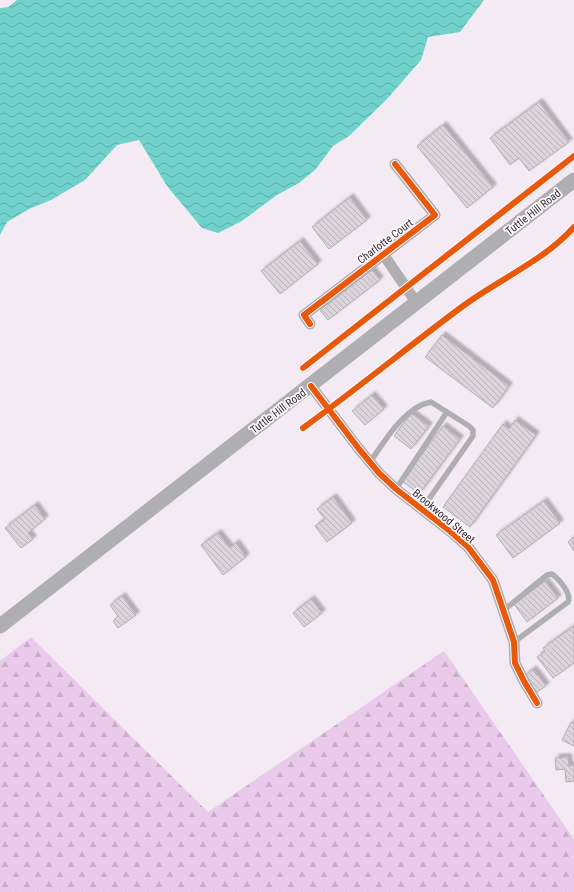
<svg xmlns="http://www.w3.org/2000/svg" width="574" height="892" viewBox="0 0 574 892" font-family="'Roboto Condensed',sans-serif">
	<style>
		.forest { fill: url(#forest-firs) }
		.water { fill: url(#water-waves) }
		.building { fill: url(#building-back-hatch); stroke: #b5aeb5; filter: url(#shadow) }
		.lines { fill: none; stroke-linecap: round; stroke-linejoin: round }
		.lane { stroke: #afafb2; stroke-width: 5.5 }
		.street { stroke: #afafb2; stroke-width: 11 }
		.secondary { stroke: #afaeb1; stroke-width: 15 }
		.cycleway-casing { stroke: #fef8fe; stroke-width: 8 }
		.cycleway { stroke: #e8590c; stroke-width: 6 }
		.labels { text-anchor: middle; stroke-width: 3.5; stroke-linejoin: round; paint-order: stroke }
		.street-label { font-size: 11px; fill: #332d33; stroke: #fef8fe }
	</style>
	<defs>
		<pattern id="forest-firs" width="22" height="20" patternUnits="userSpaceOnUse"><rect width="22" height="20" fill="#eacaeb"/><path d="M5 1l3.5 6h-7zM16 11l3.5 6h-7z" fill="#c9aeca"/></pattern>
		<pattern id="water-waves" width="16" height="10" patternUnits="userSpaceOnUse"><rect width="16" height="10" fill="#71d2cc"/><path d="M0 5q4-4 8 0t8 0" fill="none" stroke="#5daba6"/></pattern>
		<pattern id="building-back-hatch" width="6" height="6" patternUnits="userSpaceOnUse"><rect width="6" height="6" fill="#dbd4db"/><path d="M-1 5l2 2M0 0l6 6M5-1l2 2" fill="none" stroke="#bcb6bc"/></pattern>
		<filter id="shadow"><feDropShadow dx="3.5" dy="-3.5" stdDeviation="1" flood-color="#0004"/></filter>
	</defs>
	<rect width="100%" height="100%" fill="#f4eaf4"/>
	<!-- forest -->
	<path class="forest" d="M31 637 208 812 444 651 574 839V892H0V661Z"/>
	<!-- water -->
	<path class="water" d="M17 0H484L460 32 428 37 421 60 387 99 349 136 333 146 315 170 299 183 277 195 242 221 218 233 202 228 167 186 139 140 117 145 85 180 51 200 29 209 7 222 0 235V8L8 7Z"/>
	<!-- building -->
	<path class="building" d="M539 102 569 142 529 171 519 158 510 165 490 138Z
		M443 125 493 187 467 208 417 146Z
		M350 197 367 220 329 249 312 227Z
		M300 241 318 264 280 294 261 271Z
		M372 270 380 280 328 320 320 310Z
		M442 335 509 386 493 408 425 357Z
		M372 395 384 409 365 425 352 411Z
		M411 413 429 426 411 449 394 436Z
		M515 420 536 435 470 527 443 507 503 424 509 429Z
		M443 426 460 439 419 494 402 481Z
		M333 497 352 523 327 542 315 526 325 519 317 509Z
		M544 501 560 523 513 558 496 535Z
		M35 505 45 519 28 533 33 539 21 548 5 528Z
		M218 533 230 548 236 543 246 557 223 575 201 545Z
		M574 537V551L568 542Z
		M545 581 558 598 527 622 514 604Z
		M122 596 136 615 118 628 113 621 118 616 110 605Z
		M311 599 322 613 304 627 293 613Z
		M574 626V663L553 678 537 657 545 651 543 648Z
		M533 669 546 686 537 692 524 676Z
		M571 722 574 723V746L562 740Z
		M568 757 569 766 574 765V781L566 782 565 769 556 770 555 758Z"/>
	<g class="lines">
		<!-- lane -->
		<path class="lane" d="M370 462C385 441 404 407 431 402L469 426 473 430V436L422 509
			M396 489 447 412
			M504 610 547 575 552 574C559 579 572 594 568 602L514 642"/>
		<!-- street -->
		<path class="street" d="M383 254 416 302
			M310 324 304 315 435 215 395 164
			M311 386 359 449 379 473 396 489 451 532 468 547 493 580 514 642 515 663 525 683 537 703"/>
		<!-- secondary -->
		<path class="secondary" d="M0 626 574 180"/>
		<defs>
			<path id="cycleway" d="M310 324 304 315 435 215 395 164
				M303 368 574 156
				M311 386 359 449 379 473 396 489 451 532 468 547 493 580 514 642 515 663 525 683 537 703
				M303 428C357 389 409 346 463 306 498 280 545 260 574 227"/>
		</defs>
		<!-- cycleway casing -->
		<use href="#cycleway" class="cycleway-casing"/>
		<!-- cycleway -->
		<use href="#cycleway" class="cycleway"/>
	</g>
	<g class="labels">
		<!-- street labels -->
		<g class="street-label">
			<text transform="translate(533 212) rotate(-38)" y="4">Tuttle Hill Road</text>
			<text transform="translate(385 241) rotate(-37)" y="4">Charlotte Court</text>
			<text transform="translate(278 411) rotate(-37)" y="4">Tuttle Hill Road</text>
			<text transform="translate(444 516) rotate(40)" y="4">Brookwood Street</text>
		</g>
	</g>
</svg>
